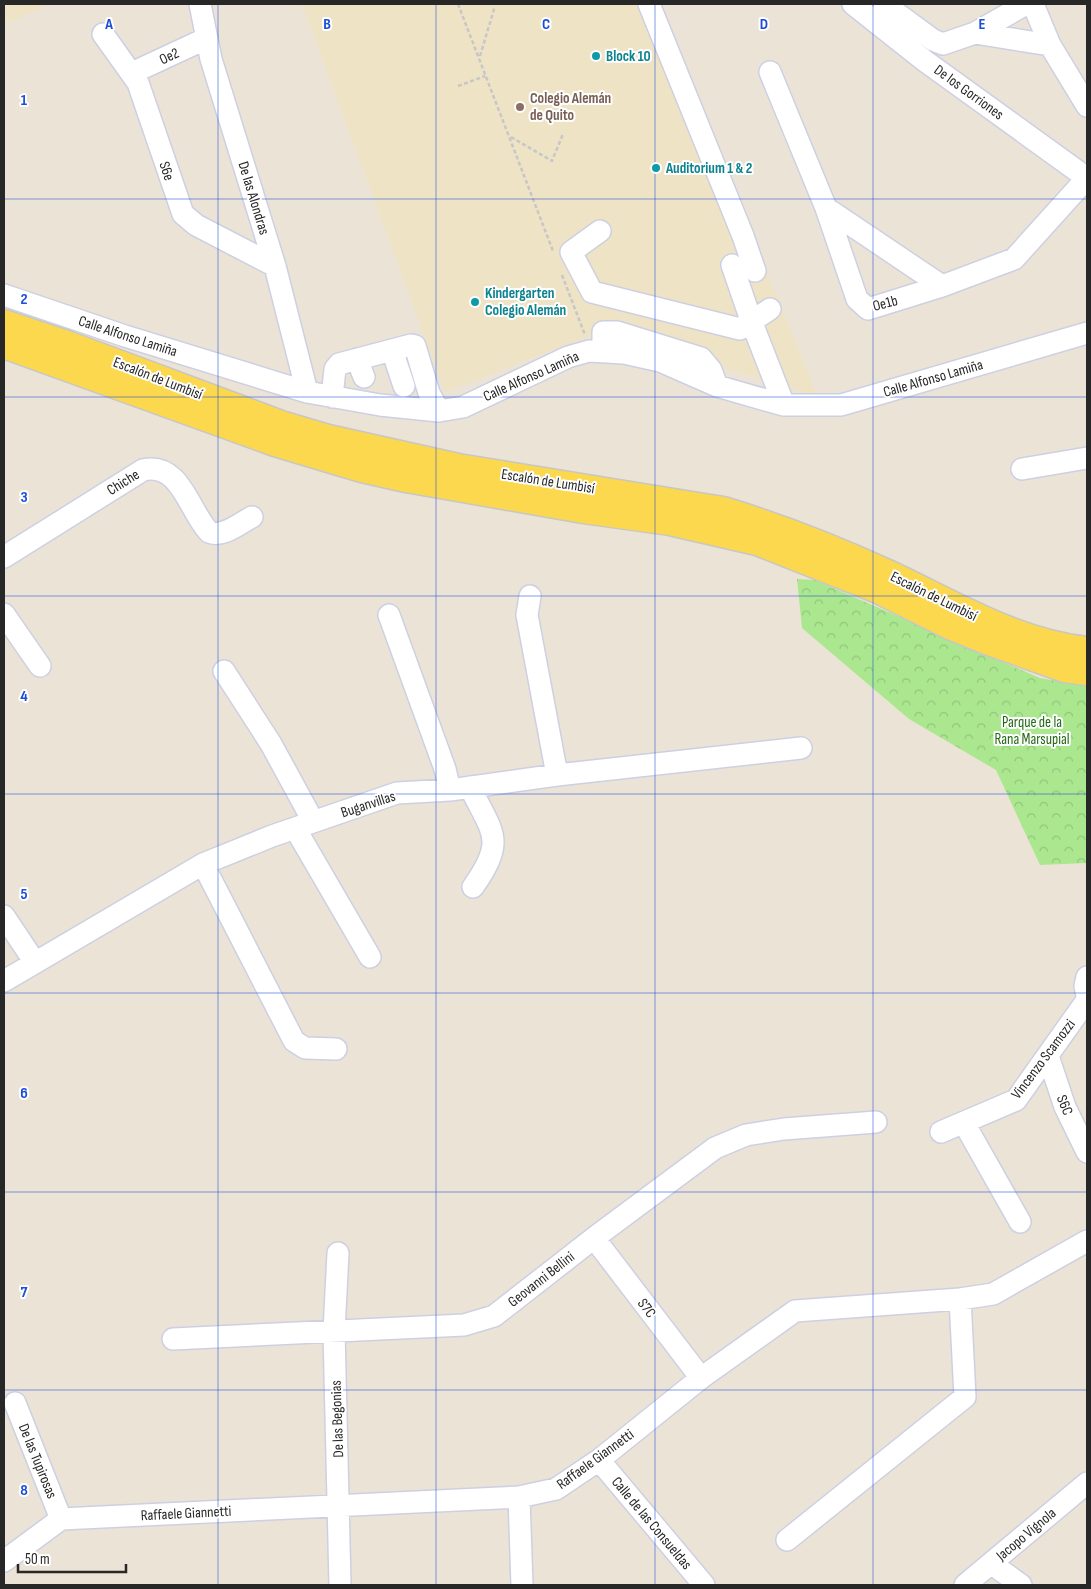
<svg xmlns="http://www.w3.org/2000/svg" width="1091" height="1589" viewBox="0 0 1091 1589" font-family="'Sofia Sans Condensed',sans-serif">
	<style>
		.education { fill: #efe3c5 }
		.park { fill: url(#park-crowns) }
		.lines { fill: none; stroke-linecap: round; stroke-linejoin: round }
		.minor-casing { stroke: #cdd0e2; stroke-width: 24 }
		.major-casing { stroke: #c7c7c7; stroke-width: 29 }
		.path { stroke: #c7c7c7; stroke-width: 2.5; stroke-dasharray: 4 2.5; stroke-linecap: butt }
		.minor { stroke: #fff; stroke-width: 21 }
		.major { stroke: #fbd84d; stroke-width: 26 }
		.grid { fill: none; stroke: #1d4ed8; stroke-width: 1; stroke-opacity: 0.55 }
		.culture-dot { fill: #0f9aa8; stroke: #fff; stroke-width: 2 }
		.education-dot { fill: #8d6e63; stroke: #fff; stroke-width: 2 }
		.labels { text-anchor: middle; stroke-width: 4; stroke-linejoin: round; paint-order: stroke }
		.street-label { font-size: 15px; fill: #272727; stroke: #fff }
		.culture-label { font-size: 15px; font-weight: bold; fill: #0d838f; stroke: #fff; text-anchor: start }
		.education-label { font-size: 15px; font-weight: bold; fill: #785e54; stroke: #fff; text-anchor: start }
		.park-label { font-size: 15px; fill: #226814; stroke: #fff }
		.grid-label { font-size: 16px; text-anchor: middle; font-weight: bold; fill: #1d4ed8; stroke: #fff; stroke-width: 4; stroke-linejoin: round; paint-order: stroke }
	</style>
	<defs>
		<pattern id="park-crowns" width="20" height="18" patternUnits="userSpaceOnUse" patternTransform="scale(1.25)"><rect width="20" height="18" fill="#aae78f"/><path d="M2 6a3 3 0 1 1 6 0M12 15a3 3 0 1 1 6 0" fill="none" stroke="#92c67b"/></pattern>
	</defs>
	<rect width="100%" height="100%" fill="#ece3d7"/>
	<!-- education -->
	<path class="education" d="M4 4H50L8 23Z
		M302 4H658L818 397 753 376 594 334 445 392Z"/>
	<!-- park -->
	<path class="park" d="M797 579 815 580 1040 678 1087 686V863L1040 865 996 770 909 719 802 628Z"/>
	<g class="lines">
		<defs>
			<path id="minor" d="M200 4 211 59 275 266 307 392
				M649 4 743 236 755 271
				M853 4 925 61 1087 178
				M884 4 933 40 943 44
				M1033 4 1050 45 1087 106
				M975 33 1050 45
				M103 34 138 83 183 214 196 225 275 266
				M943 44 975 33 1026 4
				M770 72 826 208 857 299 868 309 942 286 1014 259 1087 178
				M132 73 205 39
				M826 208 942 286
				M600 231 571 252 592 292 740 329 770 309
				M732 265 752 323 784 405
				M4 295 125 336 307 392 380 405 439 411 463 407 568 357 589 351 624 353 660 361 717 386 769 401 784 405H841L1087 333
				M392 350 404 386
				M603 351V332H617L701 358 711 370 717 386
				M357 359 364 377
				M332 397 335 369 339 364 411 345 415 346 429 393 439 411
				M1022 469 1087 458
				M4 557 143 470C180 461 189 511 209 532 223 538 240 523 252 517
				M530 596 527 615 557 775
				M4 614 40 666
				M389 615 445 769 450 790
				M224 671 271 744 313 821
				M470 787C492 833 507 839 473 887
				M295 828 370 957
				M203 864 294 1041 305 1048 336 1049
				M4 916 34 961
				M1087 977 1085 986 1087 996
				M4 981 203 864 272 836 397 793 450 790 557 775 801 748
				M1048 1056 1065 1107 1087 1152
				M964 1123 1020 1222
				M941 1132 1016 1100 1087 1000
				M594 1238 701 1378
				M338 1253 334 1331 340 1585
				M173 1339 464 1325 494 1316 594 1238 715 1148 746 1135 784 1129 876 1122
				M15 1403 61 1519
				M599 1460 704 1585
				M519 1497 522 1585
				M787 1540 965 1397 960 1299
				M4 1561 61 1519 519 1497 556 1489 599 1460 701 1378 795 1311 960 1299 993 1294 1087 1241
				M992 1564 1021 1585
				M965 1585 1087 1483"/>
			<path id="major" d="M4 323 67 344 284 425 328 438 458 467 723 510C780 527 835 549 890 574 954 604 1015 642 1087 650
				M4 345 275 443 362 469 406 479 583 510 670 522 757 542 878 590 952 627 989 642 1065 669 1087 672"/>
		</defs>
		<!-- minor casing -->
		<use href="#minor" class="minor-casing"/>
		<!-- major casing -->
		<use href="#major" class="major-casing"/>
		<!-- path -->
		<path class="path" d="M458 4 553 251
			M480 56 495 6
			M458 86 485 76
			M511 137 552 161 563 134
			M562 275 585 335"/>
		<!-- minor -->
		<use href="#minor" class="minor"/>
		<!-- major -->
		<use href="#major" class="major"/>
	</g>
	<!-- grid -->
	<path class="grid" d="M218 4V1585M436 4V1585M655 4V1585M873 4V1585M4 199H1087M4 397H1087M4 596H1087M4 794H1087M4 993H1087M4 1192H1087M4 1390H1087"/>
	<!-- markers -->
	<g class="culture-dot">
		<circle cx="596" cy="56" r="5"/>
		<circle cx="656" cy="168" r="5"/>
		<circle cx="475" cy="302" r="5"/>
	</g>
	<circle class="education-dot" cx="520" cy="107" r="5"/>
	<g class="labels">
		<!-- street labels -->
		<g class="street-label">
			<text transform="translate(169 56) rotate(-25)" y="5">Oe2</text>
			<text transform="translate(969 92) rotate(36)" y="5">De los Gorriones</text>
			<text transform="translate(167 171) rotate(72)" y="5">S6e</text>
			<text transform="translate(254 198) rotate(73)" y="5">De las Alondras</text>
			<text transform="translate(885 303) rotate(-15)" y="5">Oe1b</text>
			<text transform="translate(128 336) rotate(18)" y="5">Calle Alfonso Lamiña</text>
			<text transform="translate(531 376) rotate(-24)" y="5">Calle Alfonso Lamiña</text>
			<text transform="translate(158 378) rotate(21)" y="5">Escalón de Lumbisí</text>
			<text transform="translate(933 378) rotate(-16)" y="5">Calle Alfonso Lamiña</text>
			<text transform="translate(548 481) rotate(9)" y="5">Escalón de Lumbisí</text>
			<text transform="translate(123 482) rotate(-32)" y="5">Chiche</text>
			<text transform="translate(934 596) rotate(26)" y="5">Escalón de Lumbisí</text>
			<text transform="translate(368 804) rotate(-18)" y="5">Buganvillas</text>
			<text transform="translate(1043 1059) rotate(-53)" y="5">Vincenzo Scamozzi</text>
			<text transform="translate(1065 1105) rotate(68)" y="5">S6C</text>
			<text transform="translate(541 1279) rotate(-38)" y="5">Geovanni Bellini</text>
			<text transform="translate(647 1308) rotate(53)" y="5">S7C</text>
			<text transform="translate(337 1419) rotate(-92)" y="5">De las Begonias</text>
			<text transform="translate(595 1459) rotate(-36)" y="5">Raffaele Giannetti</text>
			<text transform="translate(38 1461) rotate(68)" y="5">De las Tupirosas</text>
			<text transform="translate(186 1513) rotate(-3)" y="5">Raffaele Giannetti</text>
			<text transform="translate(652 1523) rotate(50)" y="5">Calle de las Consueldas</text>
			<text transform="translate(1026 1534) rotate(-40)" y="5">Jacopo Vignola</text>
		</g>
		<!-- culture labels -->
		<g class="culture-label">
			<text x="606" y="61">Block 10</text>
			<text x="666" y="173">Auditorium 1 &amp; 2</text>
			<text x="485" y="298">Kindergarten<tspan x="485" dy="17">Colegio Alemán</tspan></text>
		</g>
		<!-- education labels -->
		<g class="education-label">
			<text x="530" y="103">Colegio Alemán<tspan x="530" dy="17">de Quito</tspan></text>
		</g>
		<!-- park labels -->
		<g class="park-label">
			<text x="1032" y="727">Parque de la<tspan x="1032" dy="17">Rana Marsupial</tspan></text>
		</g>
	</g>
	<g class="grid-label">
		<text x="109" y="29">A</text>
		<text x="327" y="29">B</text>
		<text x="546" y="29">C</text>
		<text x="764" y="29">D</text>
		<text x="982" y="29">E</text>
		<text x="24" y="105">1</text>
		<text x="24" y="304">2</text>
		<text x="24" y="502">3</text>
		<text x="24" y="701">4</text>
		<text x="24" y="899">5</text>
		<text x="24" y="1098">6</text>
		<text x="24" y="1297">7</text>
		<text x="24" y="1495">8</text>
	</g>
	<!-- border -->
	<rect width="1091" height="1589" fill="none" stroke="#272727" stroke-width="10"/>
	<!-- scale -->
	<path d="M18 1564v8h108v-8" fill="none" stroke="#272727" stroke-width="2.5"/>
	<text x="25" y="1564" font-size="15" fill="#272727" stroke="#ffffff" stroke-width="4" paint-order="stroke">50 m</text>
</svg>
